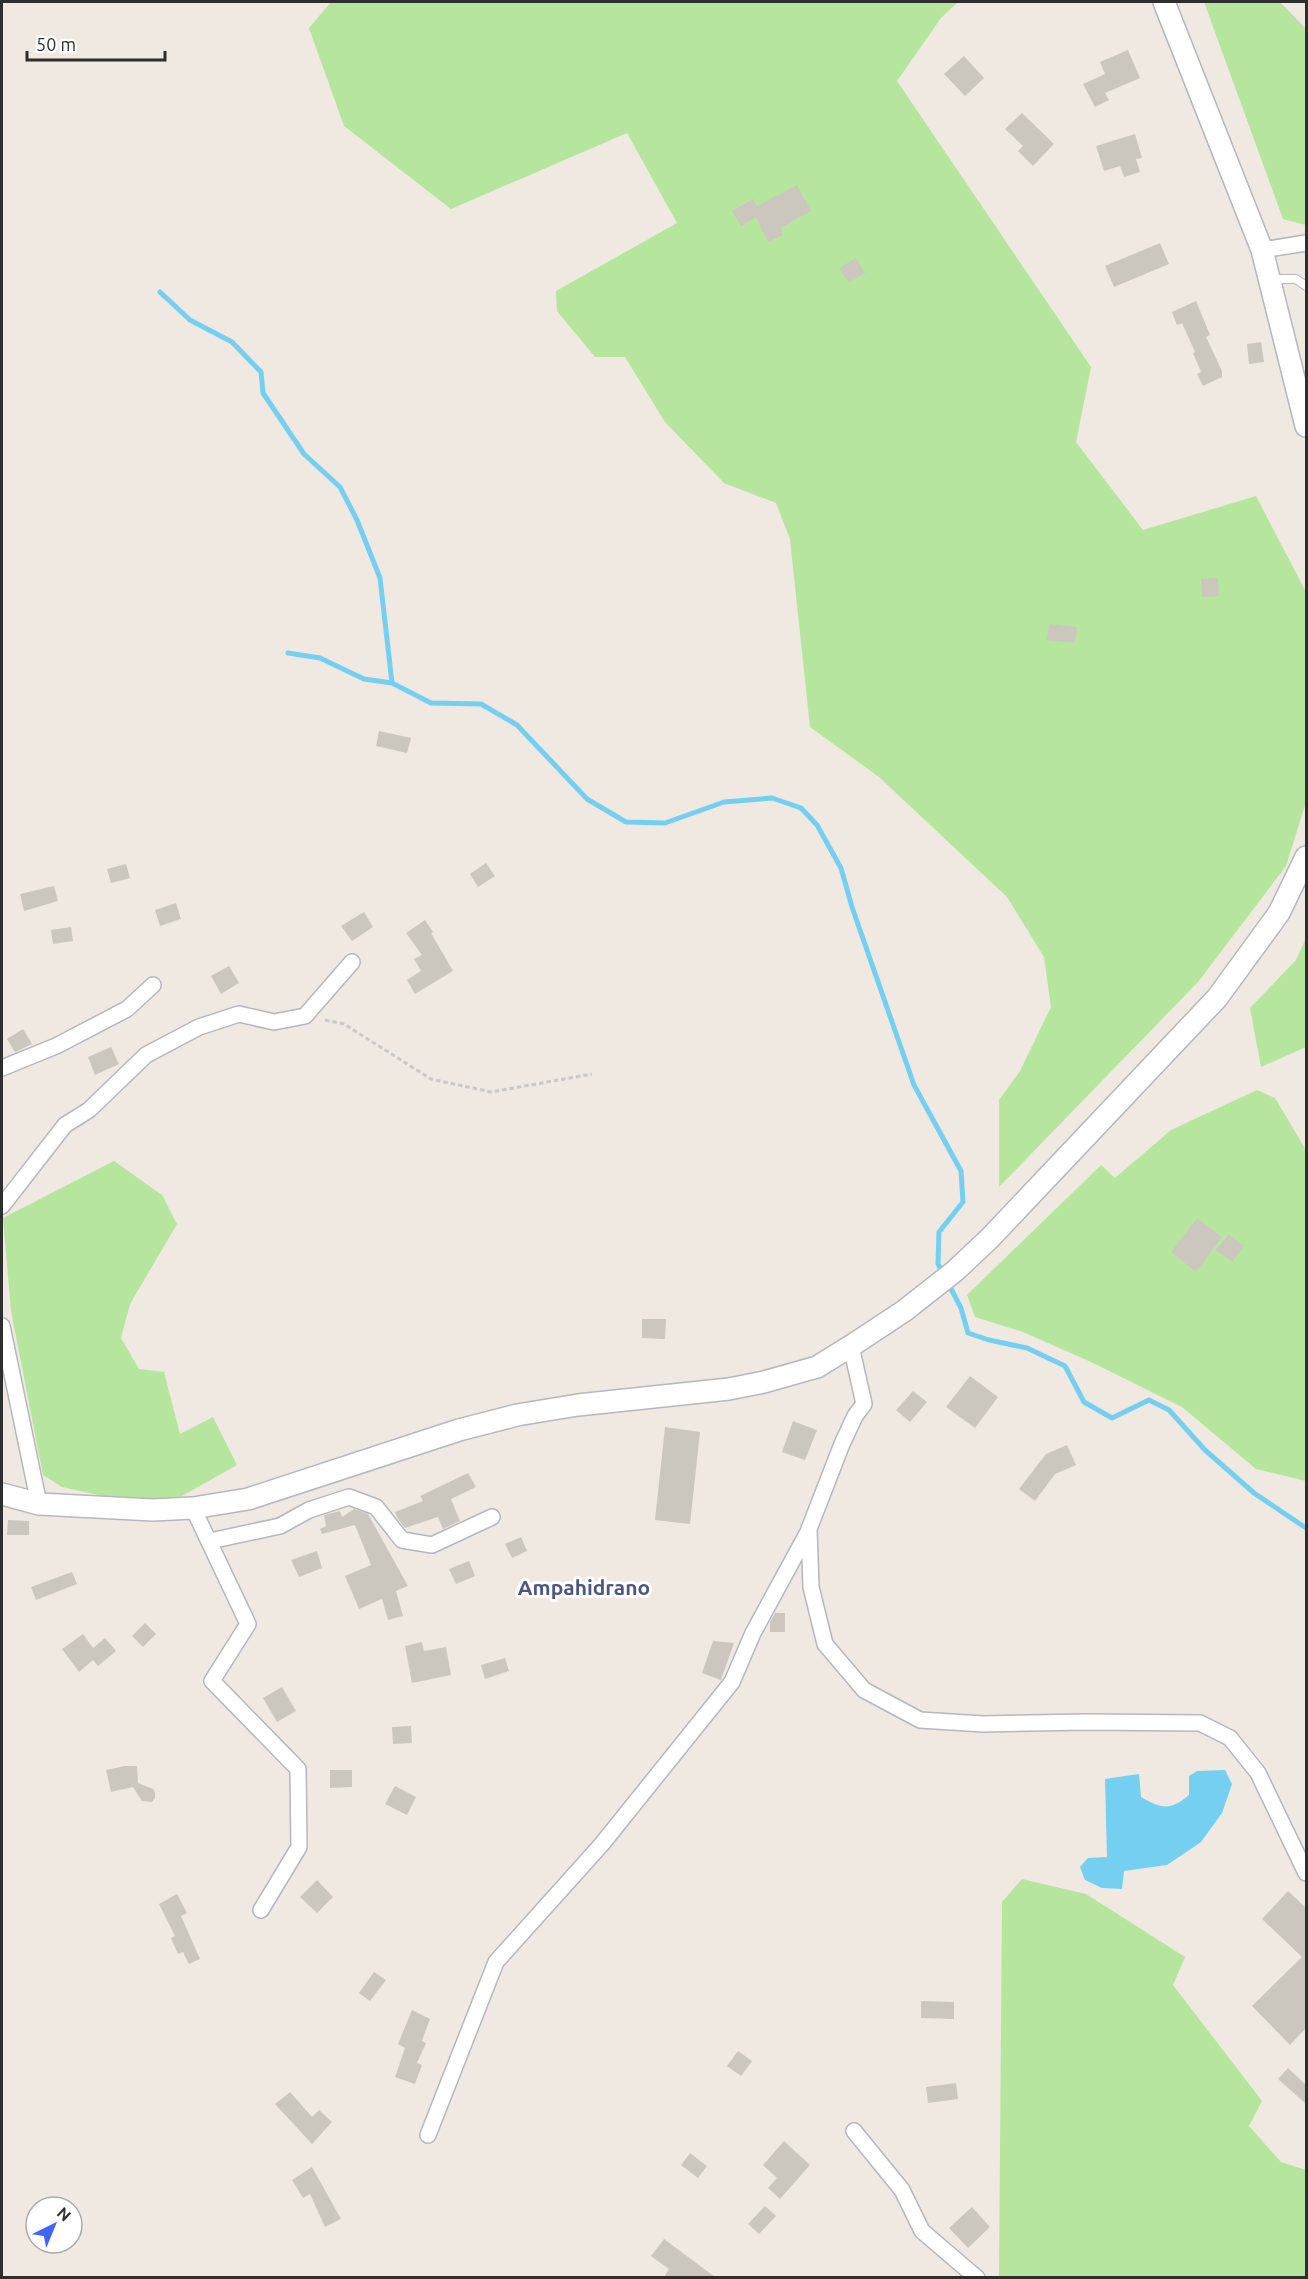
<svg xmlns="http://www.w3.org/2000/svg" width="1308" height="2279" viewBox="0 0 1308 2279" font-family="Ubuntu,sans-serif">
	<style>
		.green { fill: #b6e59e }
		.water { fill: #75cff0 }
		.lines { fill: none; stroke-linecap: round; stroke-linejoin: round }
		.stream { stroke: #75cff0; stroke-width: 5 }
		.building { fill: #cbc7bf }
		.lane-casing { stroke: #b4b7c1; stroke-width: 10 }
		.street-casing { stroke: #b4b7c1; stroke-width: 18 }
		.secondary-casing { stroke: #b4b7c1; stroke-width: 24 }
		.path { stroke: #c9c9c9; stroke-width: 3; stroke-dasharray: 4.5 3; stroke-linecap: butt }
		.lane { stroke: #fff; stroke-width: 8 }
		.street { stroke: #fff; stroke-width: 15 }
		.secondary { stroke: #fff; stroke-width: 21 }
		.labels { text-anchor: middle; stroke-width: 6; stroke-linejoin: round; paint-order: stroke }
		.neighbourhood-label { font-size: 21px; font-weight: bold; fill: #4d5680; stroke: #fff }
	</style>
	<rect width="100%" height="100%" fill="#efe9e1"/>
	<!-- green -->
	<path class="green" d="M331 2H958L941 18 897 81 1091 367 1076 442 1143 530 1256 496 1306 592V802L1286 866 1198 982 999 1187V1100L1020 1071 1051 1007 1044 957 1007 897 879 777 810 727 790 539 776 503 724 483 665 422 625 357H595L557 311 556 291 677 223 627 133 451 209 344 126 309 28Z
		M1204 2H1280L1306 29V225L1283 219Z
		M1306 938V1047L1261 1067 1250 1008 1296 960Z
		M1257 1090 1275 1098 1306 1150V1481L1256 1469 1182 1407 1091 1362 1023 1332 975 1317 967 1295 1101 1165 1115 1178 1171 1130Z
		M114 1161 162 1195 177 1224 130 1304 121 1338 139 1369 164 1372 180 1434 213 1417 237 1465 182 1496 139 1504 62 1487 43 1475 11 1311 3 1218Z
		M1022 1879 1086 1894 1185 1957 1173 1985 1262 2101 1249 2126 1281 2162 1306 2170V2277H999L1002 1902Z"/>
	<!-- water -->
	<path class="water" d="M1225 1770 1232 1784 1222 1813 1201 1842 1167 1865 1124 1871 1122 1889 1102 1888 1085 1880 1080 1867 1088 1858 1107 1857 1105 1779 1139 1774 1141 1797C1162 1809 1170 1811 1189 1795V1776L1197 1771Z"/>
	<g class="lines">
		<!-- stream -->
		<path class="stream" d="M165 297 160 292 190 320 232 342 261 372 263 393 304 454 340 487 357 520 380 578 392 683
			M288 653 320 658 364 679 392 683 431 703 481 704 517 725 587 799 626 822 665 823 724 802 772 798 801 808 817 825 841 868 852 907 914 1085 961 1171 963 1202 939 1232 938 1264 944 1275
			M948 1283 961 1308 968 1333 989 1340 1027 1348 1065 1366 1084 1402 1112 1418 1149 1400 1169 1410 1205 1450 1254 1493 1306 1528"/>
	</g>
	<!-- building -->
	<path class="building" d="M1128 50 1140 78 1105 93 1109 100 1095 107 1083 84 1105 74 1100 62Z
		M964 56 984 78 965 96 944 74Z
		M1022 113 1054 144 1033 166 1018 151 1023 146 1005 129Z
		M1135 134 1142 158 1136 159 1140 172 1124 177 1120 166 1104 171 1096 146Z
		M797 185 811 211 780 228 783 235 768 242 756 217 741 226 732 211 753 199 757 206Z
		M1160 243 1169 264 1114 287 1105 266Z
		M856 258 865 273 849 283 839 268Z
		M1196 301 1210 335 1206 337 1222 371V377L1203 386 1197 374 1201 372 1193 353 1195 352 1182 323 1177 325 1172 312Z
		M1261 342 1264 362 1249 364 1247 344Z
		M1218 578 1219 596 1202 597 1201 579Z
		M1049 624 1077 627 1075 643 1047 640Z
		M379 731 411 738 407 753 376 746Z
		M486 863 495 876 478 887 470 874Z
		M126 864 130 878 111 883 107 869Z
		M54 886 58 901 24 911 20 894Z
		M176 903 181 919 160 926 155 910Z
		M364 912 373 927 352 941 341 926Z
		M425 920 433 932 431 933 453 971 415 994 407 980 421 971 414 959 422 955 406 933Z
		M71 927 73 941 53 944 51 930Z
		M229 966 239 983 221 994 211 976Z
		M23 1029 32 1044 15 1052 7 1039Z
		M111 1047 119 1064 95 1075 88 1057Z
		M1197 1218 1222 1237 1196 1272 1171 1252Z
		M1229 1234 1244 1246 1232 1262 1216 1250Z
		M642 1319H666L665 1339 642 1338Z
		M970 1376 998 1397 975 1428 946 1407Z
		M913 1391 927 1402 910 1422 896 1410Z
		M793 1421 817 1430 805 1460 782 1452Z
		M665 1427 700 1432 690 1524 655 1520Z
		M1067 1445 1076 1465 1055 1474 1035 1501 1019 1489 1046 1454Z
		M468 1473 476 1487 451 1499 460 1521 443 1529 438 1517 405 1528 398 1519 395 1512 423 1501 420 1496Z
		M354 1509 368 1514 408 1586 396 1591 403 1616 388 1620 382 1599 359 1609 345 1576 371 1565 355 1525 322 1534 320 1529 326 1526 324 1515 340 1511 342 1517Z
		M8 1520 29 1521V1535H7Z
		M521 1537 527 1551 512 1558 505 1544Z
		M317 1551 322 1568 299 1577 291 1560Z
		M469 1561 475 1576 456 1584 449 1569Z
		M72 1572 77 1584 36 1600 31 1587Z
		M775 1613H785V1632H770V1622Z
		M145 1623 156 1634 143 1647 132 1636Z
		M83 1634 93 1648 105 1638 116 1651 98 1666 93 1660 79 1672 62 1649Z
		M713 1641 734 1643 721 1680 702 1673Z
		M422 1642 424 1651 446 1647 451 1675 412 1683 405 1646Z
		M505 1658 509 1671 485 1679 481 1665Z
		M282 1687 296 1711 277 1722 263 1698Z
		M411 1726 412 1743 393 1744 392 1727Z
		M125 1766H137L138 1783 153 1789 155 1793V1798L152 1802 142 1801 133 1787 111 1792 106 1770Z
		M330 1770H352V1787L330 1788Z
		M395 1786 416 1797 407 1815 385 1804Z
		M317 1880 333 1897 317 1913 300 1897Z
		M1288 1891 1306 1908V2028L1290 2045 1252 2006 1302 1957 1262 1919Z
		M177 1894 187 1913 181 1916 200 1959 189 1964 183 1952 178 1954 171 1938 175 1936 159 1904Z
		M374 1972 386 1980 370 2001 359 1993Z
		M921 2001 954 2002V2019L921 2018Z
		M412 2010 430 2019 422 2041 426 2043 417 2063 422 2065 415 2084 395 2077 405 2048 398 2044Z
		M738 2051 752 2061 741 2076 727 2066Z
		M1288 2068 1306 2085V2104L1278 2079Z
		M956 2083 958 2099 928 2103 926 2087Z
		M290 2092 312 2117 319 2110 332 2122 312 2144 275 2104Z
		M784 2141 810 2165 780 2199 768 2188 777 2178 763 2165Z
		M690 2153 707 2166 698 2178 681 2165Z
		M312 2167 341 2219 325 2227 310 2194 303 2198 292 2180Z
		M765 2206 776 2216 759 2234 748 2224Z
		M972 2207 990 2227 968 2248 949 2228Z
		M664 2239 715 2277H664L669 2269 651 2256Z"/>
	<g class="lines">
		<defs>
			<path id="lane" d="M1271 279H1296L1306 286"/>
			<path id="street" d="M1262 250 1306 243
				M2 1068 56 1046 127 1009 153 985
				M2 1206 65 1125 89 1110 146 1055 199 1027 239 1014 274 1022 305 1016 352 962
				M2 1326 39 1504
				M851 1346 864 1404 855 1416 842 1444 809 1529 811 1587 825 1644 864 1690 920 1720 983 1724 1086 1722 1200 1723 1230 1738 1258 1773 1306 1873
				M193 1508 248 1624 212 1681 298 1769 299 1847 261 1910
				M210 1541 280 1526 309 1510 349 1497 376 1507 402 1540 432 1545 492 1517
				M854 2131 902 2190 922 2231 977 2278
				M428 2135 496 1962 602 1844 732 1682 753 1633 809 1530"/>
			<path id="secondary" d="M1164 2 1262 250 1306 426
				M2 1494 39 1504 153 1510 193 1508 248 1499 459 1430 517 1415 578 1405 729 1389 764 1382 817 1367 851 1346 904 1311 955 1271 990 1238 1217 998 1279 913 1306 857"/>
		</defs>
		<!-- lane casing -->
		<use href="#lane" class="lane-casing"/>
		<!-- street casing -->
		<use href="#street" class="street-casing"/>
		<!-- secondary casing -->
		<use href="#secondary" class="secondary-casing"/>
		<!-- path -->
		<path class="path" d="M325 1020 344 1024 431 1079 491 1092 592 1074"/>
		<!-- lane -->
		<use href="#lane" class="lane"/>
		<!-- street -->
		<use href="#street" class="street"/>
		<!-- secondary -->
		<use href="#secondary" class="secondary"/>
	</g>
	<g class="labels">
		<!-- neighbourhood labels -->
		<g class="neighbourhood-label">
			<text x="584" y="1595">Ampahidrano</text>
		</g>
	</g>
	<!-- border -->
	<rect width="1308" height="2279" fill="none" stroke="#2e2e2e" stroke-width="6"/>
	<!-- north arrow -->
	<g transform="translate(54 2225) rotate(43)"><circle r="28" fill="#ffffff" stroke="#ababab" stroke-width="1.5"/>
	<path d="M0-4.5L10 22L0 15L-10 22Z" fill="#4264fb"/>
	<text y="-9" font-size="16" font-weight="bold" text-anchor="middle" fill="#2e2e2e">N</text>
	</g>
	<!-- scale -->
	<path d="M27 51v9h138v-9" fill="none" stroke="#2e2e2e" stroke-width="3"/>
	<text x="36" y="51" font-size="18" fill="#2e2e2e" stroke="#ffffff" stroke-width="4.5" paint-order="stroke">50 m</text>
</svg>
